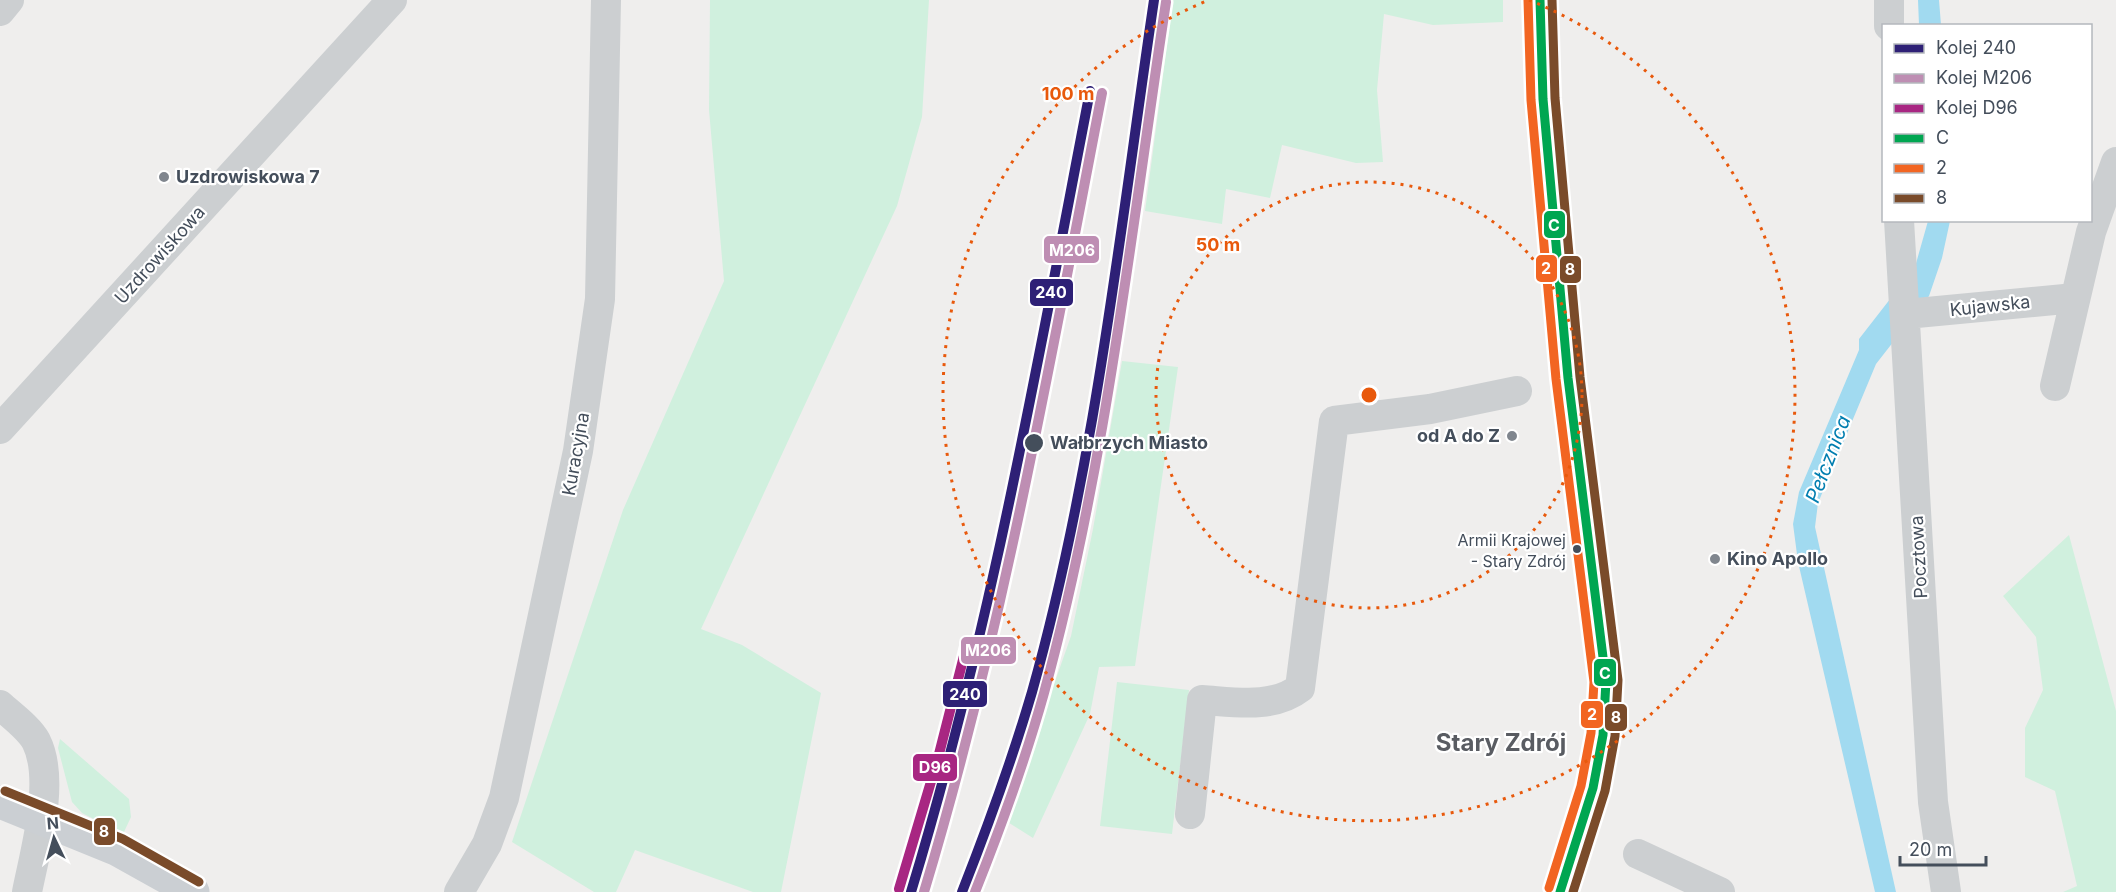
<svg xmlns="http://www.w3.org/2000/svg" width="2116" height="892" viewBox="0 0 2116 892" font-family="Inter,sans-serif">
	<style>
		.green { fill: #d0f0de }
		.water { fill: #a1daf0 }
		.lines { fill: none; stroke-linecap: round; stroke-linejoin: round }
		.minor { stroke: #cccfd1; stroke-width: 30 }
		.secondary { stroke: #cbcfd3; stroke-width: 33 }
		.bus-1-casing { stroke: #fff; stroke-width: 14 }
		.bus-2-casing { stroke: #fff; stroke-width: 14 }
		.bus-3-casing { stroke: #fff; stroke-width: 14 }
		.bus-1 { stroke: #00a651; stroke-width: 9 }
		.bus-2 { stroke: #f26522; stroke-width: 9 }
		.bus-3 { stroke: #7a4b2a; stroke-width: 9 }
		.rail-1-casing { stroke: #fff; stroke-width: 15 }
		.rail-2-casing { stroke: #fff; stroke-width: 15 }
		.rail-3-casing { stroke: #fff; stroke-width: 15 }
		.rail-1 { stroke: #2e2076; stroke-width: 10 }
		.rail-2 { stroke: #be8eb3; stroke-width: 10 }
		.rail-3 { stroke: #a82682; stroke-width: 10 }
		.ring { fill: none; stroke: #e8590c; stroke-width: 3; stroke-dasharray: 3 6 }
		.poi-dot { fill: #80868e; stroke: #fff; stroke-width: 2 }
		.stop-dot { fill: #444e5b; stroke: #fff; stroke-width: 2 }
		.labels { text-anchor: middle; stroke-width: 4.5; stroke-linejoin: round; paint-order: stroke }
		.bus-label { font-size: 16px; fill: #444e5b; stroke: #fff; text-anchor: end }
		.poi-label { font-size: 18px; font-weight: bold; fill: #444e5b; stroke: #fff; text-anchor: start }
		.street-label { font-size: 18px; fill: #444e5b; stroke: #fff }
		.stop-label { font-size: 18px; font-weight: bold; fill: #444e5b; stroke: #fff; text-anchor: start }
		.water-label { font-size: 20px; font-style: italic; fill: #017eb0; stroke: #fff }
		.district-label { font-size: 24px; font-weight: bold; fill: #595c62; stroke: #fff }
		.centre { fill: #e8590c; stroke: #fff; stroke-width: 3 }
		.ring-label { font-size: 18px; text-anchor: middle; font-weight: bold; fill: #e8590c; stroke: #fff; stroke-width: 4.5; stroke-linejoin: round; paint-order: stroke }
		.line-badge { stroke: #fff; stroke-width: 2 }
		.badge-label { font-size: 16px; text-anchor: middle; font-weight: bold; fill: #fff }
	</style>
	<rect width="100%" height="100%" fill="#efeeed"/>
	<!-- green -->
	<path class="green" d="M710 0H929L922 117 897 206 701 629 742 645 821 693 781 892H753L635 850 616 892H594L512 842 623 510 724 281 709 110Z
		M1173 0H1503V22L1433 25 1384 14 1377 90 1383 162 1356 163 1282 145 1270 198 1226 189 1222 224 1145 211Z
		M1122 361 1178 367 1135 666 1099 667 1090 714 1033 838 1006 821 1071 636 1093 529Z
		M2069 535 2116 711V892H2063L2077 886 2055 791 2025 777V728L2043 690 2036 637 2003 596Z
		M1117 682 1189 690 1172 834 1100 826Z
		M60 739 129 799 131 817 123 834 82 813 72 802 58 748Z"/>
	<!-- water -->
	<path class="water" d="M1918 0H1939L1941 25H1919Z
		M1928 221H1950L1942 258 1929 296 1876 364 1818 503 1815 527 1896 892H1875L1798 562 1793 524 1799 492 1859 350V339L1915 267Z"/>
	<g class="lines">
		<!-- minor -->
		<path class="minor" d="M0 11 9 0
			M1889 26V0
			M1899 220 1933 802 1946 892
			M1906 314 2075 298
			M2055 386 2091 232 2116 162
			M0 429 392 0
			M0 705C11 715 29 728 36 741 56 780 35 851 27 892
			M1190 814 1202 700C1235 702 1273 709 1300 688L1334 421 1430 409 1517 391
			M1638 854 1720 892
			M459 892 487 844 504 798 578 451 600 299 606 0"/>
		<!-- secondary -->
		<path class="secondary" d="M1540 0 1543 99 1568 378 1606 681C1607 753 1586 825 1560 892
			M0 802 118 850 193 892"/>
		<defs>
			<path id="bus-1" d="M1540 0 1543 99 1568 378 1606 681 1603 735 1593 788 1560 892"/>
			<path id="bus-2" d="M1528 0 1531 100 1556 379 1594 682 1591 733 1581 786 1549 888"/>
			<path id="bus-3" d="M1552 0 1555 98 1580 377 1618 680 1615 736 1605 791 1573 892
				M5 791 123 839 199 882"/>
		</defs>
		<!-- bus-1 casing -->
		<use href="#bus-1" class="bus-1-casing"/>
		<!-- bus-2 casing -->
		<use href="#bus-2" class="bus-2-casing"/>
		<!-- bus-3 casing -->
		<use href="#bus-3" class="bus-3-casing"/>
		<!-- bus-1 -->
		<use href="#bus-1" class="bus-1"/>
		<!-- bus-2 -->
		<use href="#bus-2" class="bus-2"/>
		<!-- bus-3 -->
		<use href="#bus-3" class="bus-3"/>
		<defs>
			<path id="rail-1" d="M911 892C991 629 1038 360 1090 91
				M962 892C988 826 1012 760 1032 692 1095 468 1120 230 1154 0"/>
			<path id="rail-2" d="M924 892C1003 630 1050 362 1102 93
				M975 892C1001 827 1025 761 1044 693 1106 467 1131 232 1166 2"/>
			<path id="rail-3" d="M899 889 938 758 967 644"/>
		</defs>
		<!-- rail-1 casing -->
		<use href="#rail-1" class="rail-1-casing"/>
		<!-- rail-2 casing -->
		<use href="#rail-2" class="rail-2-casing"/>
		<!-- rail-3 casing -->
		<use href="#rail-3" class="rail-3-casing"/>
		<!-- rail-1 -->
		<use href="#rail-1" class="rail-1"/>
		<!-- rail-2 -->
		<use href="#rail-2" class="rail-2"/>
		<!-- rail-3 -->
		<use href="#rail-3" class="rail-3"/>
	</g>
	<!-- distance rings -->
	<g class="ring">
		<circle cx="1369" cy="395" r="213"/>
		<path d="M1529 0A426 426 0 1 1 1209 0"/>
	</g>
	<!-- markers -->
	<g class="poi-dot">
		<circle cx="164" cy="177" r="6"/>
		<circle cx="1512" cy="436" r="6"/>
		<circle cx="1715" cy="559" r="6"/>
	</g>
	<g class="stop-dot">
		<circle cx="1034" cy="443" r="10"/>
		<circle cx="1577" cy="549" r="5"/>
	</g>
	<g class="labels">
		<!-- bus labels -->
		<g class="bus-label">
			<text x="1566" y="546">Armii Krajowej<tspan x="1566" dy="21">- Stary Zdrój</tspan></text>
		</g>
		<!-- poi labels -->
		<g class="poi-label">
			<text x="176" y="183">Uzdrowiskowa 7</text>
			<text x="1500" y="442" text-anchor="end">od A do Z</text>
			<text x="1727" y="565">Kino Apollo</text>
		</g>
		<!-- street labels -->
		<g class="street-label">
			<text transform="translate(160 255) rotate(-48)" y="6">Uzdrowiskowa</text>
			<text transform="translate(1990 306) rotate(-6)" y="6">Kujawska</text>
			<text transform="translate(576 454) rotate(-80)" y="6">Kuracyjna</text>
			<text transform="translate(1919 557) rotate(-93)" y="6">Pocztowa</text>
		</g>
		<!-- stop labels -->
		<g class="stop-label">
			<text x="1050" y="449">Wałbrzych Miasto</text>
		</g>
		<!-- water labels -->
		<g class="water-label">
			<text transform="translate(1828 459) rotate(-69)" y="7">Pełcznica</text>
		</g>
		<!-- district labels -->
		<g class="district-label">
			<text x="1501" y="751">Stary Zdrój</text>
		</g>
	</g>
	<circle cx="1369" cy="395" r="9" class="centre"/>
	<g class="ring-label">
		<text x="1068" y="100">100 m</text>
		<text x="1218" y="251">50 m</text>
	</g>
	<g class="line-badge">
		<rect x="1543" y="210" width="23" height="29" rx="6" fill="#00a651"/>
		<rect x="1043" y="235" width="57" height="29" rx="6" fill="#be8eb3"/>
		<rect x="1535" y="254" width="23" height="29" rx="6" fill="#f26522"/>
		<rect x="1559" y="255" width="23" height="29" rx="6" fill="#7a4b2a"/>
		<rect x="1029" y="278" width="45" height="29" rx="6" fill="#2e2076"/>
		<rect x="960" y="636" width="57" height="29" rx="6" fill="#be8eb3"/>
		<rect x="1593" y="658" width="24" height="29" rx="6" fill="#00a651"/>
		<rect x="942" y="680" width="46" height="28" rx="6" fill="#2e2076"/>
		<rect x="1580" y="700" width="24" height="29" rx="6" fill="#f26522"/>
		<rect x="1604" y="703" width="24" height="29" rx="6" fill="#7a4b2a"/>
		<rect x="912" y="753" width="46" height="29" rx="6" fill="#a82682"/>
		<rect x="93" y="817" width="23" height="29" rx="6" fill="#7a4b2a"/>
	</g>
	<g class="badge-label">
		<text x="1554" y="231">C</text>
		<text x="1072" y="256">M206</text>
		<text x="1546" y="274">2</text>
		<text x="1570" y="275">8</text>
		<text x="1051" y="298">240</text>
		<text x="988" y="656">M206</text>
		<text x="1605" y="679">C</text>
		<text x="965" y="700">240</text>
		<text x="1592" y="720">2</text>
		<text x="1616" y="723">8</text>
		<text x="935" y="773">D96</text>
		<text x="104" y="837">8</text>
	</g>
	<!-- legend -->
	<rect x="1882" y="24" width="210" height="198" fill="#ffffff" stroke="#b4b8bd" stroke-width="1.5"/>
	<rect x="1894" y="44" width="30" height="9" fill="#2e2076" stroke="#b4b8bd" stroke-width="1.5"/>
	<text x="1936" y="54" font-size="18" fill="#444e5b">Kolej 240</text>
	<rect x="1894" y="74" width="30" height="9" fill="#be8eb3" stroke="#b4b8bd" stroke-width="1.5"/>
	<text x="1936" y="84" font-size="18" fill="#444e5b">Kolej M206</text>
	<rect x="1894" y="104" width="30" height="9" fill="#a82682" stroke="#b4b8bd" stroke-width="1.5"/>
	<text x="1936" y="114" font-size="18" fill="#444e5b">Kolej D96</text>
	<rect x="1894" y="134" width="30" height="9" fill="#00a651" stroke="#b4b8bd" stroke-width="1.5"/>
	<text x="1936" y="144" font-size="18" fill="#444e5b">C</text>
	<rect x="1894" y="164" width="30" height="9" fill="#f26522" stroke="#b4b8bd" stroke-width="1.5"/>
	<text x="1936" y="174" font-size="18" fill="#444e5b">2</text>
	<rect x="1894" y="194" width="30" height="9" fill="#7a4b2a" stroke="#b4b8bd" stroke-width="1.5"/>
	<text x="1936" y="204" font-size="18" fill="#444e5b">8</text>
	<!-- north arrow -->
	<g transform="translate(54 838) rotate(355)" stroke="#ffffff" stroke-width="4.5" paint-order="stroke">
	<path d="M0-4.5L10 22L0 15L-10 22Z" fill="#444e5b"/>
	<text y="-9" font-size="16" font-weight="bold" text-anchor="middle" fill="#444e5b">N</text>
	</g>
	<!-- scale -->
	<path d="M1900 856v9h86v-9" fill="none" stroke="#444e5b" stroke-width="3"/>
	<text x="1909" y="856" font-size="18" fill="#444e5b" stroke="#ffffff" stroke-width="4.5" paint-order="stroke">20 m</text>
</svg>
